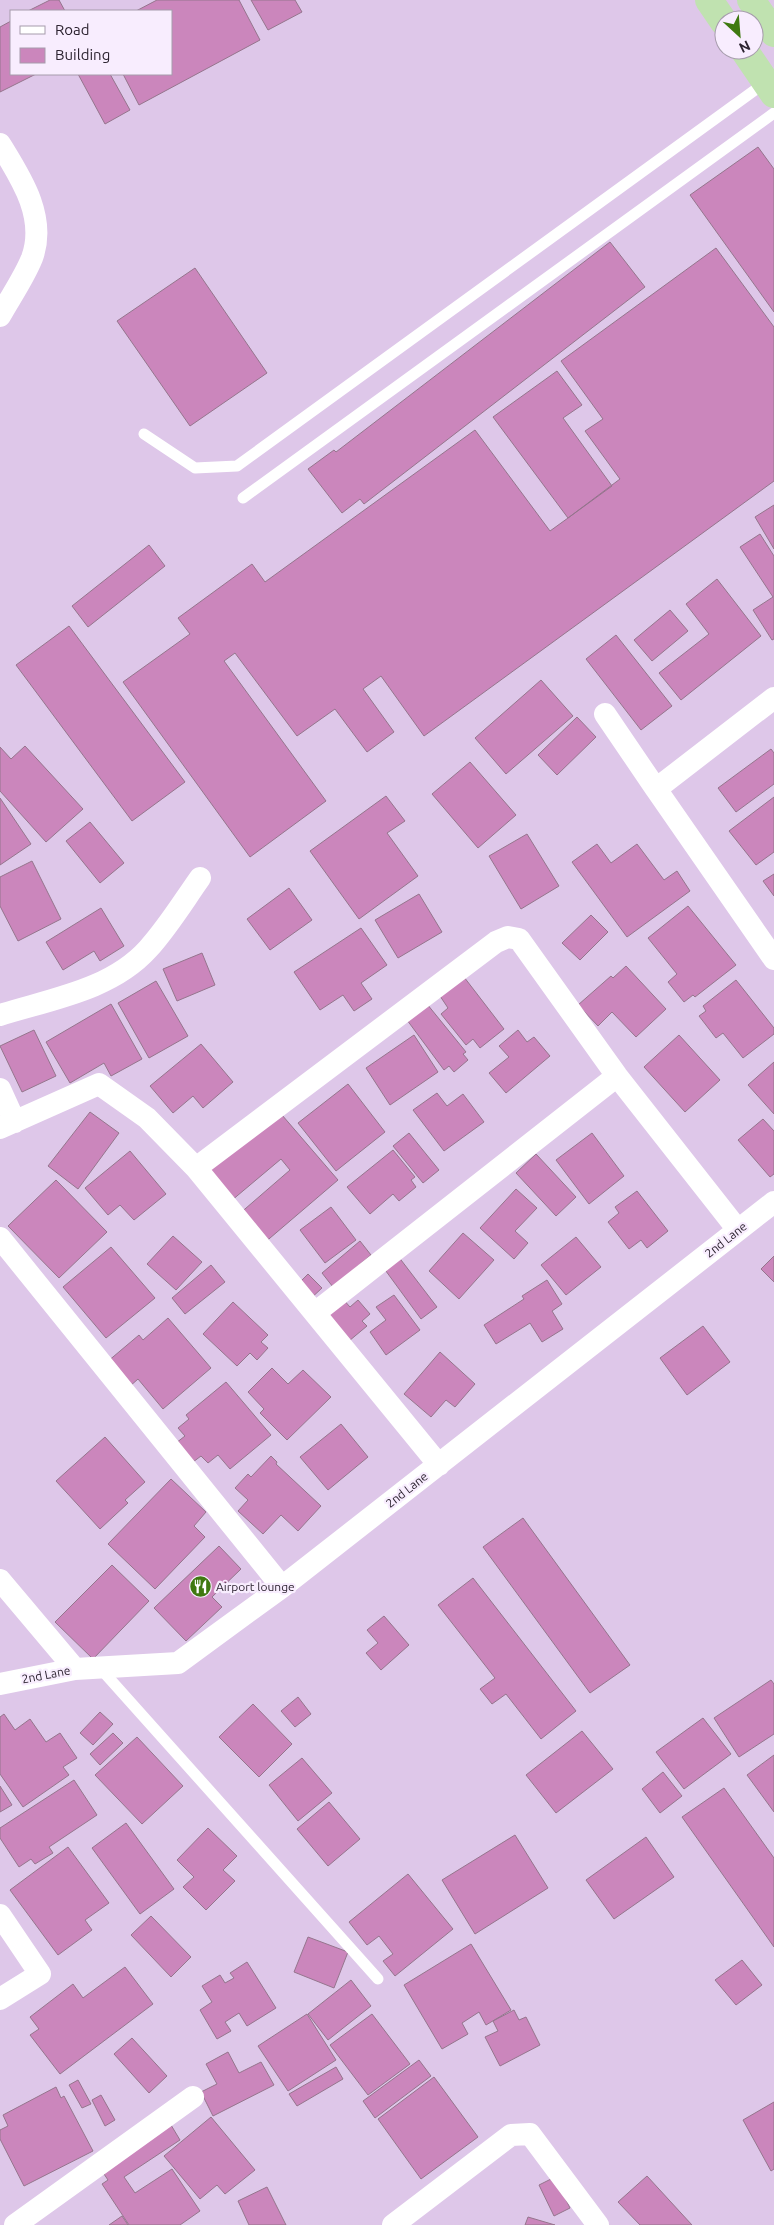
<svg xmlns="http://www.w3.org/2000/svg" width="774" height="2225" viewBox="0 0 774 2225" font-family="Ubuntu,sans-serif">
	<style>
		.building { fill: #cb86bc; stroke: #95758d }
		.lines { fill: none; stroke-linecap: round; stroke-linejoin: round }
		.service { stroke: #fff; stroke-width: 11 }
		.minor { stroke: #fff; stroke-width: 22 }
		.trunk { stroke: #c0e2b0; stroke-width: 28 }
		.labels { text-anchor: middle; stroke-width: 4.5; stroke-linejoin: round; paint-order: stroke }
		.street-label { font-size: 12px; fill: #2c2330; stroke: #f8edfe }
		.poi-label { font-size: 12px; fill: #2c2330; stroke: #f8edfe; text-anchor: start }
	</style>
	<rect width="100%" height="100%" fill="#dec7e9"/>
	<!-- building -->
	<path class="building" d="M50 0H59L65 11H28Z
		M157 0H239L260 40 139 105 123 74H171V11H136Z
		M251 0H295L302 12 268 30Z
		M11 21V74H36L0 92V27Z
		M78 74H110L130 110 105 124Z
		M758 147 774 169V312L690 195Z
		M610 242 645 287 364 504 360 499 342 513 308 469 334 450 336 452Z
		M716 248 774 327V481L424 736 381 676 363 689 394 732 367 752 335 709 297 736 235 653 224 661 326 801 250 857 123 682 190 634 178 618 252 564 265 582 475 430 550 531 568 518 620 479 585 431 603 419 561 361Z
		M195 268 267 373 190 426 117 321Z
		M557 371 582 405 563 418 612 486 568 518 493 417Z
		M774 505V549L755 517Z
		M760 534 774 556V639L772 640 753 610 773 597 740 547Z
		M149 545 165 566 88 627 72 606Z
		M717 579 761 636 681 700 659 673 709 634 686 604Z
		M670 610 688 631 652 661 634 640Z
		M69 626 185 782 132 821 16 665Z
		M616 635 672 706 641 730 586 659Z
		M541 680 573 716 506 774 475 738Z
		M577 717 596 737 557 775 538 755Z
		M25 746 83 809 46 842 0 791V747L11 759Z
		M771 749 774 753V784L736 812 718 788Z
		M470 762 516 815 478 848 432 794Z
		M386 796 405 821 387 833 418 876 359 919 310 851Z
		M774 797V852L756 865 729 831Z
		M0 798 31 844 0 865Z
		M90 822 124 863 100 883 66 841Z
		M527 834 559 886 521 909 489 856Z
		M597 844 611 863 637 844 664 880 677 871 690 891 627 937 572 862Z
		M32 861 61 919 18 941 0 906V877Z
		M774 874V896L763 881Z
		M289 888 312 920 270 950 247 919Z
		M419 894 442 932 398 958 375 920Z
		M688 906 736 965 695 997 693 995 684 1002 668 982 677 974 648 938Z
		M101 908 124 946 100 961 94 951 63 970 46 942Z
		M591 915 608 932 580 960 562 943Z
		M361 928 387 965 361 983 372 999 354 1011 343 995 320 1010 294 972Z
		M202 953 215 985 177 1001 163 969Z
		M626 966 666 1009 636 1037 612 1012 598 1026 578 1005 611 976 613 978Z
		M464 977 504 1029 480 1048 473 1039 466 1045 441 1014 448 1008 440 996Z
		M736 980 774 1028V1034L743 1058 723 1033 716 1038 699 1016 706 1011 703 1006Z
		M156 981 188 1036 149 1058 118 1003Z
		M111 1004 142 1059 111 1076 104 1063 70 1083 46 1042Z
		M427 1004 466 1052 463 1054 468 1060 454 1072 449 1066 444 1070 407 1020Z
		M34 1030 56 1076 22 1092 0 1046Z
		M518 1030 527 1042 534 1037 550 1056 506 1093 489 1073 509 1057 499 1046Z
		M414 1035 438 1072 390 1105 366 1068Z
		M679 1035 720 1080 685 1112 644 1067Z
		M201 1044 233 1082 203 1108 193 1096 173 1113 150 1086Z
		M774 1062V1114L748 1085Z
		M348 1084 385 1132 336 1171 298 1123Z
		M437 1093 447 1106 463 1094 484 1122 444 1151 413 1110Z
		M90 1112 119 1133 78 1189 48 1166Z
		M282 1115 338 1180 263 1244 238 1215 290 1170 281 1159 231 1201 205 1172Z
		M763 1119 774 1131V1174L770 1177 738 1140Z
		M409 1133 439 1170 423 1183 393 1146Z
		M592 1133 624 1176 589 1204 556 1160Z
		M393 1150 415 1177 411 1180 416 1187 399 1201 393 1194 370 1214 347 1187Z
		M130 1151 166 1194 134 1220 120 1205 108 1215 85 1188Z
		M536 1154 576 1197 556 1216 516 1173Z
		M56 1180 107 1232 59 1278 8 1226Z
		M516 1189 537 1208 515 1231 528 1243 514 1259 480 1228Z
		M637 1191 668 1231 647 1248 641 1240 629 1249 608 1222 619 1213 615 1207Z
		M331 1207 356 1240 325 1263 300 1230Z
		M463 1233 494 1260 459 1299 429 1271Z
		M173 1236 202 1262 176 1290 147 1264Z
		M576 1237 601 1267 566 1295 541 1265Z
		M360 1241 371 1255 333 1287 322 1273Z
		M111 1247 155 1298 106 1338 63 1287Z
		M398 1256 437 1307 421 1319 383 1267Z
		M774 1256V1282L761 1269Z
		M211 1265 225 1282 185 1314 172 1298Z
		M308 1274 322 1288 308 1301 295 1287Z
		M547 1280 562 1304 552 1311 563 1329 542 1342 530 1323 496 1344 484 1325 524 1299 522 1296Z
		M394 1295 420 1330 386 1355 370 1332 386 1320 376 1307Z
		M342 1298 350 1307 358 1300 370 1314 362 1321 367 1326 349 1341 324 1313Z
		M233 1302 268 1335 261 1342 268 1348 257 1360 250 1353 237 1366 203 1334Z
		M168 1318 211 1368 163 1409 138 1379 129 1387 107 1362 139 1335 143 1340Z
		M703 1326 730 1362 687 1395 660 1358Z
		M440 1352 475 1384 455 1407 446 1400 431 1417 404 1394Z
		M272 1368 288 1384 303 1370 331 1397 287 1440 260 1413 264 1409 248 1392Z
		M226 1382 271 1435 230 1469 218 1455 208 1463 201 1456 193 1462 176 1443 185 1436 178 1428 189 1419 186 1415Z
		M341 1424 368 1457 328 1490 300 1457Z
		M105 1437 145 1482 125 1500 128 1503 100 1529 56 1481Z
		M271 1456 277 1462 276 1464 321 1506 298 1531 281 1515 263 1534 238 1511 248 1500 235 1488 248 1474 251 1477Z
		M171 1479 206 1512 194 1526 205 1537 155 1589 108 1544Z
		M523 1518 630 1665 590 1693 483 1547Z
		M219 1546 241 1569 212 1597 222 1607 186 1641 154 1608Z
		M112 1565 149 1601 93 1659 55 1622Z
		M473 1578 576 1711 541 1739 506 1694 492 1704 480 1689 495 1678 438 1605Z
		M384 1616 409 1645 381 1670 366 1653 378 1643 367 1630Z
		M771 1680 774 1684V1734L739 1757 714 1718Z
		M298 1697 311 1714 295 1727 281 1711Z
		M253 1704 292 1744 259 1777 219 1737Z
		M100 1712 113 1724 93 1745 80 1733Z
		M4 1714 15 1730 30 1719 46 1742 60 1733 77 1758 63 1767 69 1775 23 1807 0 1774V1717Z
		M703 1718 731 1754 684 1789 656 1752Z
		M582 1731 613 1769 556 1813 526 1775Z
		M113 1733 123 1743 100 1765 90 1754Z
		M137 1737 183 1786 142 1824 95 1775Z
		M774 1755V1812L747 1775Z
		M302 1758 332 1793 298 1821 269 1785Z
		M663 1772 682 1796 660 1813 642 1789Z
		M74 1780 97 1815 49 1847 53 1853 35 1864 31 1859 19 1867 0 1838V1828Z
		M0 1786 12 1805 0 1812Z
		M724 1788 774 1858V1947L682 1817Z
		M329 1802 360 1839 328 1866 297 1829Z
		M126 1823 174 1889 140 1914 92 1848Z
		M208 1828 237 1856 223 1870 235 1881 206 1910 183 1887 194 1877 177 1860Z
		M515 1835 548 1888 475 1934 442 1880Z
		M646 1837 674 1877 614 1919 586 1880Z
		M68 1847 109 1903 85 1920 92 1930 58 1955 10 1890Z
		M408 1874 453 1929 395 1976 383 1961 393 1954 379 1936 367 1945 349 1922Z
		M151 1916 191 1957 171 1977 131 1935Z
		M308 1937 348 1952 334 1988 294 1972Z
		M471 1944 511 2010 486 2025 479 2012 462 2023 468 2034 442 2049 404 1985Z
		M742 1960 762 1985 736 2005 715 1980Z
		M247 1962 276 2008 247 2026 239 2013 225 2022 231 2031 217 2039 200 2010 212 2002 202 1986 220 1975 225 1983 234 1978 230 1973Z
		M125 1967 153 2004 60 2074 30 2035 39 2029 30 2017 73 1984 83 1998Z
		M351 1980 371 2006 328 2040 308 2014Z
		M514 2010 519 2020 526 2017 540 2045 500 2066 485 2037 498 2031 493 2021Z
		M307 2014 336 2060 288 2091 258 2046Z
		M372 2014 410 2064 368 2095 330 2045Z
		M132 2038 167 2076 149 2093 114 2054Z
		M228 2052 239 2073 261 2062 274 2085 213 2116 201 2092 217 2084 206 2064Z
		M419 2060 431 2076 375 2118 363 2101Z
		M336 2067 343 2079 297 2106 289 2094Z
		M434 2077 478 2137 421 2179 378 2119Z
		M78 2080 91 2104 82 2108 69 2085Z
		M56 2087 61 2098 64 2096 93 2151 24 2186 0 2139V2130L8 2126 3 2115Z
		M101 2095 115 2120 105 2126 92 2100Z
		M774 2102V2169L771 2171 743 2120Z
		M211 2117 255 2170 225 2194 217 2185 200 2199 164 2156Z
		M171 2125 180 2140 124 2177 135 2193 172 2169 200 2211 180 2225H129L102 2184 108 2180 102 2171Z
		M647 2176 692 2225H640L618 2202Z
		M555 2177 570 2208 554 2216 539 2185Z
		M267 2187 286 2225H249L238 2201Z
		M122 2216 128 2225H109Z
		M528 2217 555 2225H525Z"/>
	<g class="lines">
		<!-- service -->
		<path class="service" d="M144 434 195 468 237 466 766 82
			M243 498 774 113
			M100 1668 378 1979"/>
		<!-- minor -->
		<path class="minor" d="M0 144C21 178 47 217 32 258 24 278 10 298 0 316
			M774 698 656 789 774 959
			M605 714 656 789
			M0 1015C51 999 111 990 148 949 168 927 183 902 200 878
			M0 1089 15 1122
			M0 1128 99 1084 147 1118 196 1168
			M0 1238 282 1587
			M315 1313 617 1076
			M439 1465 196 1168 496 942 508 937 519 939 617 1076 738 1230
			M0 1580 75 1669
			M0 1684 75 1669 178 1663 282 1587 774 1202
			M0 1915 40 1974 0 1999
			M15 2225 193 2097
			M393 2225 511 2135 530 2134 598 2225"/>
		<!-- trunk -->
		<path class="trunk" d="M709 0 724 22
			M751 0 774 33
			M744 50 774 94"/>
	</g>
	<!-- icons -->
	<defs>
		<symbol id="restaurant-disc" viewBox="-11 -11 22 22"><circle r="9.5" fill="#3f7910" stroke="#f8edfe"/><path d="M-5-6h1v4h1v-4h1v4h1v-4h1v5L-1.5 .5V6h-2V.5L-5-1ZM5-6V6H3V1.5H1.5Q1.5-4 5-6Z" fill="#fff"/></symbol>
	</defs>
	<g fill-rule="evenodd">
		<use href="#restaurant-disc" x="188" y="1574" width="25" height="25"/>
	</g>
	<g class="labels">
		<!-- street labels -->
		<g class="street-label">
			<text transform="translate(726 1240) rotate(-38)" y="4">2nd Lane</text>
			<text transform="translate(407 1490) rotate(-38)" y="4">2nd Lane</text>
			<text transform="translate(46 1675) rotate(-11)" y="4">2nd Lane</text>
		</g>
		<!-- poi labels -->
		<g class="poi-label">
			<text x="216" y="1591">Airport lounge</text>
		</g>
	</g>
	<!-- legend -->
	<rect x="10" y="10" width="162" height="65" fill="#f8edfe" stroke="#a69cac"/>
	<rect x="20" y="26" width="25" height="8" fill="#ffffff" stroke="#a69cac"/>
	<text x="55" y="35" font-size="15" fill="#2c2330">Road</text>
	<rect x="20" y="48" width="25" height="15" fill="#cb86bc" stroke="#a69cac"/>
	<text x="55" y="60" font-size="15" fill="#2c2330">Building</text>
	<!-- north arrow -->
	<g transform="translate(739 35) rotate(154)"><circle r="24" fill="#f8edfe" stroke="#a69cac"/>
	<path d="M0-4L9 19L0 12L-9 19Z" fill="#3f7910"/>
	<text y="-8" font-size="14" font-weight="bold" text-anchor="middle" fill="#2c2330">N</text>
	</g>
</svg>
